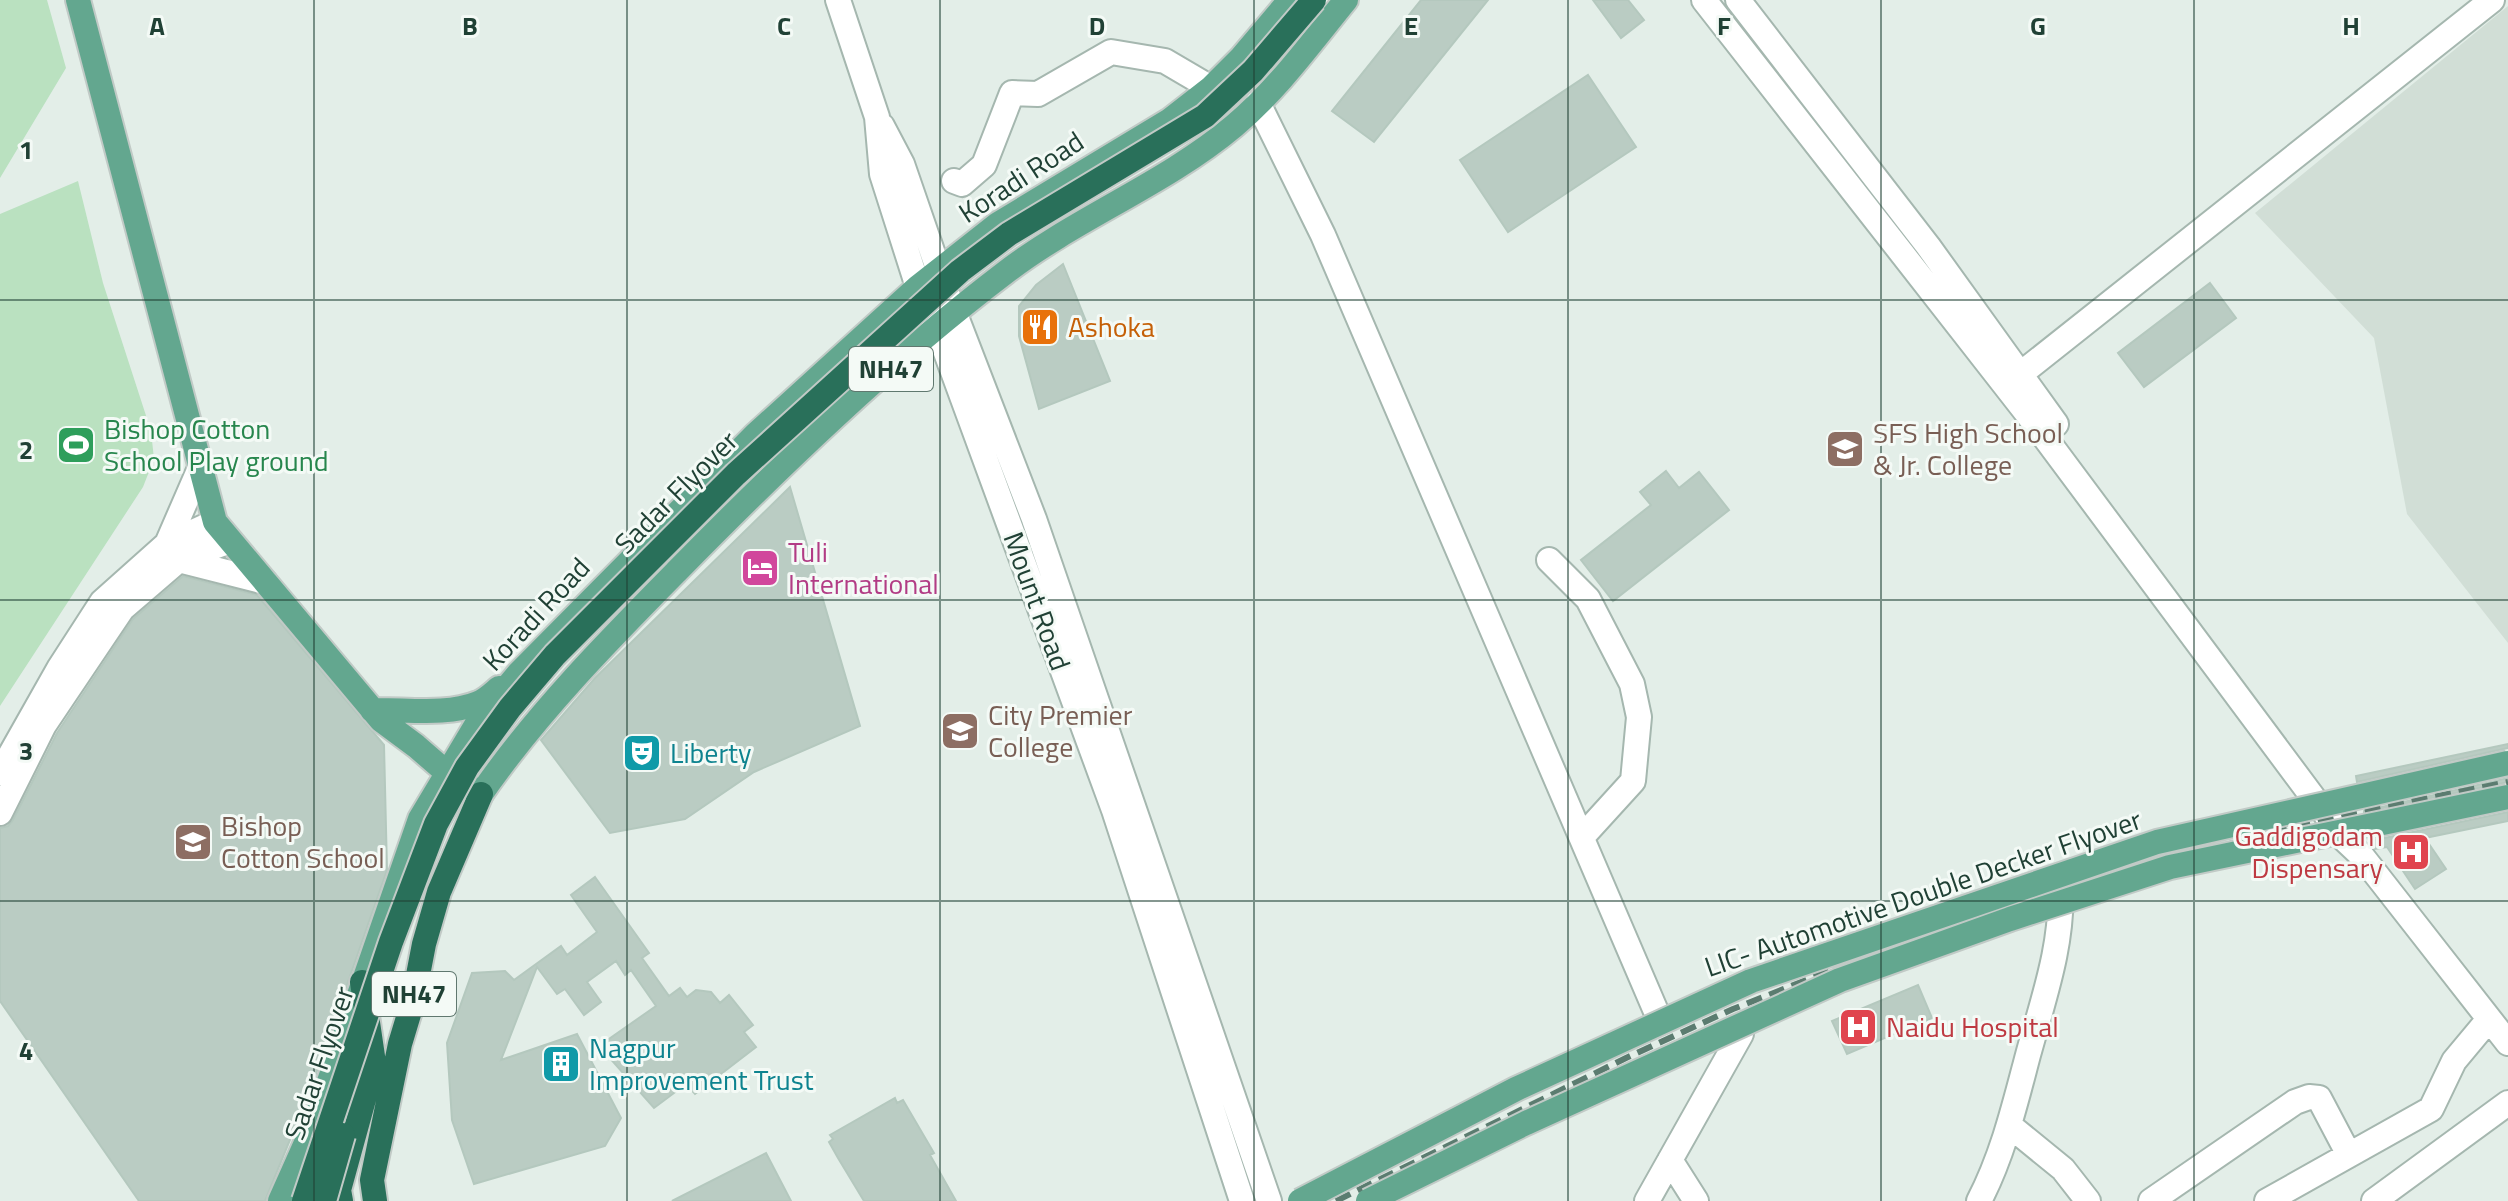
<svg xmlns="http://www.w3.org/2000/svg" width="2508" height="1201" viewBox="0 0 2508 1201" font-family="'Titillium Web',sans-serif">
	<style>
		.built { fill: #d1ded6 }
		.green { fill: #bae1c0 }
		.building { fill: #baccc3; stroke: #b4c8be; stroke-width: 2 }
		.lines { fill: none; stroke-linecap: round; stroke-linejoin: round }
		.minor-casing { stroke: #a5b7af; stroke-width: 28 }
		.major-casing { stroke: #c1cac6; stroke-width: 28 }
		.highway-casing { stroke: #c1cac6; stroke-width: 28 }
		.minor { stroke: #fff; stroke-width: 24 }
		.major { stroke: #63a78f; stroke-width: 24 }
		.highway { stroke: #29705a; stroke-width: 24 }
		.rail { stroke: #5b7c70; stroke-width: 6; stroke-dasharray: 16 8; stroke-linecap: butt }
		.major-bridge-casing { stroke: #c1cac6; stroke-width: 28; stroke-linecap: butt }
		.highway-bridge-casing { stroke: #c1cac6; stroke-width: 28; stroke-linecap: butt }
		.major-bridge { stroke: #63a78f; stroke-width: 24 }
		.highway-bridge { stroke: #29705a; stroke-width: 24 }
		.grid { fill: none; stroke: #204135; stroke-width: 2; stroke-opacity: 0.55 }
		.labels { text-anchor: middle; stroke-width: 6; stroke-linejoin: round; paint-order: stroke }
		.shield { fill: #f4faf6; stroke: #60786f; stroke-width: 2 }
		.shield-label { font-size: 26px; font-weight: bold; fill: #204135 }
		.street-label { font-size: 28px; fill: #204135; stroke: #f4faf6 }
		.food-label { font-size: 28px; fill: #c56008; stroke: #f4faf6; text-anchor: start }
		.leisure-label { font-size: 28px; fill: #27864d; stroke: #f4faf6; text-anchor: start }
		.education-label { font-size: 28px; fill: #785e54; stroke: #f4faf6; text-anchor: start }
		.hotel-label { font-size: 28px; fill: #b23c85; stroke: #f4faf6; text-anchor: start }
		.culture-label { font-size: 28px; fill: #0d838f; stroke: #f4faf6; text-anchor: start }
		.health-label { font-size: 28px; fill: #be3a42; stroke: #f4faf6; text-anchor: end }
		.grid-label { font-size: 26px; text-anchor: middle; font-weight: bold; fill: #204135; stroke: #f4faf6; stroke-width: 6; stroke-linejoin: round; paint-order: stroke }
	</style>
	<rect width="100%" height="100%" fill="#e3eee8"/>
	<!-- built -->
	<path class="built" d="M2508 6V643L2407 514 2374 338 2255 213Z"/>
	<!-- green -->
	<path class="green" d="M0 0H47L66 68 0 178Z
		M78 181 103 283 151 431 154 459 143 487 0 706V214Z"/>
	<!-- building -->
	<path class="building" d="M1421 0H1488L1374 142 1332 111Z
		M1593 0H1628L1644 20 1621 38Z
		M1588 75 1636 147 1508 232 1460 160Z
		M1063 264 1110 381 1039 409 1019 336V306L1036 285Z
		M2210 283 2236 318 2144 387 2118 353Z
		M1666 471 1679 488 1699 472 1729 510 1613 601 1581 560 1651 505 1640 492Z
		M790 487 860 726 754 772 685 819 610 833 541 740 595 678Z
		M183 576 257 595 384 745 387 870 310 1091 265 1201H139L0 1001V828L8 826 13 820 57 733 133 619Z
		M2508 744V748L2357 782 2356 776Z
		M2508 778V782L2364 812V811Z
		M2508 812V821L2425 838 2446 869 2415 889 2387 847 2375 849 2371 844 2370 841Z
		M595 877 649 953 642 958 669 996 680 988 687 997 696 990 711 992 720 1003 729 995 753 1025 744 1032 756 1047 695 1094 686 1084 654 1108 599 1046 656 1006 631 970 625 975 616 961 587 982 601 1002 584 1015 565 989 557 994 537 967 501 1060 577 1034 621 1118 605 1146 474 1184 452 1120 447 1043 472 973 505 971 514 980 561 946 567 955 597 932 571 895Z
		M1918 985 1932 1018 1847 1054 1832 1021Z
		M895 1098 897 1103 903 1100 934 1153 930 1155 956 1201H864L838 1158 829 1142 833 1139 830 1135Z
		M766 1153 791 1201H672Z"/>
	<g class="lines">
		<defs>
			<path id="minor" d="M838 0 877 117 882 174 918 287 937 328 1114 810 1242 1201
				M1704 0 2026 412 2344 839 2361 855 2508 1043
				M1738 0 1928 246 2056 424
				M1258 103 1323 235 1658 1016
				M882 126 902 164 943 283 1034 519 1269 1201
				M954 181 962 184 984 165 1012 93 1038 94 1111 52 1165 61 1211 88
				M2008 384 2492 0
				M167 544 200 468
				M179 560 265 582
				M1549 560 1588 599 1632 684 1639 717 1633 781 1582 837
				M0 773 60 667 102 602 167 544 215 522
				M0 813 44 725 122 609 179 560 230 541
				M2009 1125 2063 1169 2088 1201
				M1670 1160 1696 1201
				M1647 1201 1741 1034
				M1979 1201C2003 1155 2015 1104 2028 1055 2043 1000 2064 942 2060 885
				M2151 1201 2295 1102 2309 1097 2319 1098 2349 1155
				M2267 1201 2431 1109 2454 1061 2489 1019
				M2374 1201 2508 1103"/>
			<path id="major" d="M78 0 215 522 381 720 416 746 446 772 481 794C537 713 607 642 676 572 778 468 889 361 1006 272 1078 217 1165 184 1234 126 1278 89 1310 44 1346 0
				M372 710C405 709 447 716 478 703 486 700 493 693 499 688
				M280 1201 314 1125 420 819 478 722 519 673 755 435 918 287 998 224 1170 120 1211 88 1241 58 1290 0"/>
			<path id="highway" d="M341 1201 339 1190 374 1063 362 982
				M375 1201 372 1180 400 1044 413 1001 424 944 439 892 481 794"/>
		</defs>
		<!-- minor casing -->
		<use href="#minor" class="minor-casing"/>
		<!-- major casing -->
		<use href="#major" class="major-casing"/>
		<!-- highway casing -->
		<use href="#highway" class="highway-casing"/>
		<!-- minor -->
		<use href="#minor" class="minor"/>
		<!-- major -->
		<use href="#major" class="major"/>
		<!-- highway -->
		<use href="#highway" class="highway"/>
		<!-- rail -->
		<path class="rail" d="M1309 1201 1620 1046 1728 997 1862 945 2003 895 2150 851 2345 801 2508 769
			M1336 1201 1626 1058 1733 1009 1867 956 2007 907 2154 863 2348 814 2508 782"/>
		<defs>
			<path id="major-bridge" d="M1300 1201 1516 1089 1751 981 2157 842 2508 763
				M1368 1201 1526 1123 1840 980 2010 919 2170 867 2508 797"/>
			<path id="highway-bridge" d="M304 1201 391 942 436 824 467 767 510 708 555 655 736 474 960 271 1009 234 1205 116 1253 71 1314 0
				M324 1201 343 1135"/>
		</defs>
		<!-- major-bridge casing -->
		<use href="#major-bridge" class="major-bridge-casing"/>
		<!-- highway-bridge casing -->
		<use href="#highway-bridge" class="highway-bridge-casing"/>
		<!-- major-bridge -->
		<use href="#major-bridge" class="major-bridge"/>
		<!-- highway-bridge -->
		<use href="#highway-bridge" class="highway-bridge"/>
	</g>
	<!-- grid -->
	<path class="grid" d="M314 0V1201M627 0V1201M940 0V1201M1254 0V1201M1568 0V1201M1881 0V1201M2194 0V1201M0 300H2508M0 600H2508M0 901H2508"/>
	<!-- icons -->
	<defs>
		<symbol id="restaurant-square" viewBox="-11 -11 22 22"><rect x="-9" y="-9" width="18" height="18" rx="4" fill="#e8710a" stroke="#f4faf6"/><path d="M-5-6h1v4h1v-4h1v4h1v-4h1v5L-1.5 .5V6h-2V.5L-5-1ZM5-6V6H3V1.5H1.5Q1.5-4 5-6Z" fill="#fff"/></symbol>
		<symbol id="stadium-square" viewBox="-11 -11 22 22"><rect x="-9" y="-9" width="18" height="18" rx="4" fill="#2e9e5b" stroke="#f4faf6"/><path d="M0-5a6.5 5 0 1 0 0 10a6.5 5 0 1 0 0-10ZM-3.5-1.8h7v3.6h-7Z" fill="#fff"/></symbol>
		<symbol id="school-square" viewBox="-11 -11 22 22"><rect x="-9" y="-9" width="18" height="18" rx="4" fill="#8d6e63" stroke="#f4faf6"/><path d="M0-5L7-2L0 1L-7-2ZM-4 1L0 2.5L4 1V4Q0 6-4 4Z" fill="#fff"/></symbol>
		<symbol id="hotel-square" viewBox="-11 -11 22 22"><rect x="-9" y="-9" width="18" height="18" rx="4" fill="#d1479c" stroke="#f4faf6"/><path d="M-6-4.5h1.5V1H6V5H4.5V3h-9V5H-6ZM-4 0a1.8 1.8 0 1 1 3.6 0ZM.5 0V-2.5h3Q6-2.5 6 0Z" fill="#fff"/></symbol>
		<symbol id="university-square" viewBox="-11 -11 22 22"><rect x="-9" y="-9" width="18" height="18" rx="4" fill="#8d6e63" stroke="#f4faf6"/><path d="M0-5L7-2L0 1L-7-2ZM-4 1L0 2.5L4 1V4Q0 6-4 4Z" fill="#fff"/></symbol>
		<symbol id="theatre-square" viewBox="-11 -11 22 22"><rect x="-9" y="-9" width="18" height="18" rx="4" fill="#0f9aa8" stroke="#f4faf6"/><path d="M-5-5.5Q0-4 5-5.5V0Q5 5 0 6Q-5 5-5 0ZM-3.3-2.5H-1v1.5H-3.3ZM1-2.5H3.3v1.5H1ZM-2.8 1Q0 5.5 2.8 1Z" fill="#fff"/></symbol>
		<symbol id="hospital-square" viewBox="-11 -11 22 22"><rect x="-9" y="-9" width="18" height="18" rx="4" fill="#e0444e" stroke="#f4faf6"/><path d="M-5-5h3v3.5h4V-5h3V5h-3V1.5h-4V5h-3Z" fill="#fff"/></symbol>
		<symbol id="building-square" viewBox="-11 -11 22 22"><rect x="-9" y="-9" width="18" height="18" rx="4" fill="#0f9aa8" stroke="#f4faf6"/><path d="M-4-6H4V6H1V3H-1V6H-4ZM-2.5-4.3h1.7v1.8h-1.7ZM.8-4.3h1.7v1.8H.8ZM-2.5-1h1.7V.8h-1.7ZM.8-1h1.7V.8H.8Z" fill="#fff"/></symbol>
	</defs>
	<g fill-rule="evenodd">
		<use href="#restaurant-square" x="1018" y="305" width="44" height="44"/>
		<use href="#stadium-square" x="54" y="423" width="44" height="44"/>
		<use href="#school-square" x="1823" y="427" width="44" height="44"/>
		<use href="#hotel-square" x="738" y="546" width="44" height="44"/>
		<use href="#university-square" x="938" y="709" width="44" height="44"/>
		<use href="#theatre-square" x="620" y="731" width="44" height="44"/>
		<use href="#school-square" x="171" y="820" width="44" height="44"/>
		<use href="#hospital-square" x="2389" y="830" width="44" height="44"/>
		<use href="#hospital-square" x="1836" y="1005" width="44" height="44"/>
		<use href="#building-square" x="539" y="1042" width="44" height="44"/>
	</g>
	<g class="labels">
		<!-- shield labels -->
		<g class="shield">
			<rect x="849" y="347" width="84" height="44" rx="6"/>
			<rect x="372" y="972" width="84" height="44" rx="6"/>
		</g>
		<g class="shield-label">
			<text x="891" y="378">NH47</text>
			<text x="414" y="1003">NH47</text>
		</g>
		<!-- street labels -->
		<g class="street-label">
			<text transform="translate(1021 177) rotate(-33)" y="10">Koradi Road</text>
			<text transform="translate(676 492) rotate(-45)" y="10">Sadar Flyover</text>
			<text transform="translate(1037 601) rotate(70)" y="10">Mount Road</text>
			<text transform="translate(536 614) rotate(-47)" y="10">Koradi Road</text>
			<text transform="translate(1923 893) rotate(-19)" y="10">LIC- Automotive Double Decker Flyover</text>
			<text transform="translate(319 1063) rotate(-71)" y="10">Sadar Flyover</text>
		</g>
		<!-- food labels -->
		<g class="food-label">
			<text x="1068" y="337">Ashoka</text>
		</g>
		<!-- leisure labels -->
		<g class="leisure-label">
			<text x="104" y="439">Bishop Cotton<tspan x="104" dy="32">School Play ground</tspan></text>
		</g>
		<!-- education labels -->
		<g class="education-label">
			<text x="1873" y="443">SFS High School<tspan x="1873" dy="32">&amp; Jr. College</tspan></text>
			<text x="988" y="725">City Premier<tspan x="988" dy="32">College</tspan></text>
			<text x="221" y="836">Bishop<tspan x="221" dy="32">Cotton School</tspan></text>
		</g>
		<!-- hotel labels -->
		<g class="hotel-label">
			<text x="788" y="562">Tuli<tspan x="788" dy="32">International</tspan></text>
		</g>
		<!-- culture labels -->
		<g class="culture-label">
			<text x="670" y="763">Liberty</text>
			<text x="589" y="1058">Nagpur<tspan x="589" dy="32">Improvement Trust</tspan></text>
		</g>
		<!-- health labels -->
		<g class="health-label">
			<text x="2383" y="846">Gaddigodam<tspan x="2383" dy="32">Dispensary</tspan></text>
			<text x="1886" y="1037" text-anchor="start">Naidu Hospital</text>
		</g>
	</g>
	<g class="grid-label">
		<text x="157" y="35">A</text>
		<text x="470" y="35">B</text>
		<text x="784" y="35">C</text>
		<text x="1097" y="35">D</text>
		<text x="1411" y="35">E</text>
		<text x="1724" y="35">F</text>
		<text x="2038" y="35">G</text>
		<text x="2351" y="35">H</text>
		<text x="26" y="159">1</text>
		<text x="26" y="459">2</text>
		<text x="26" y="760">3</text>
		<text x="26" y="1060">4</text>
	</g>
</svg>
